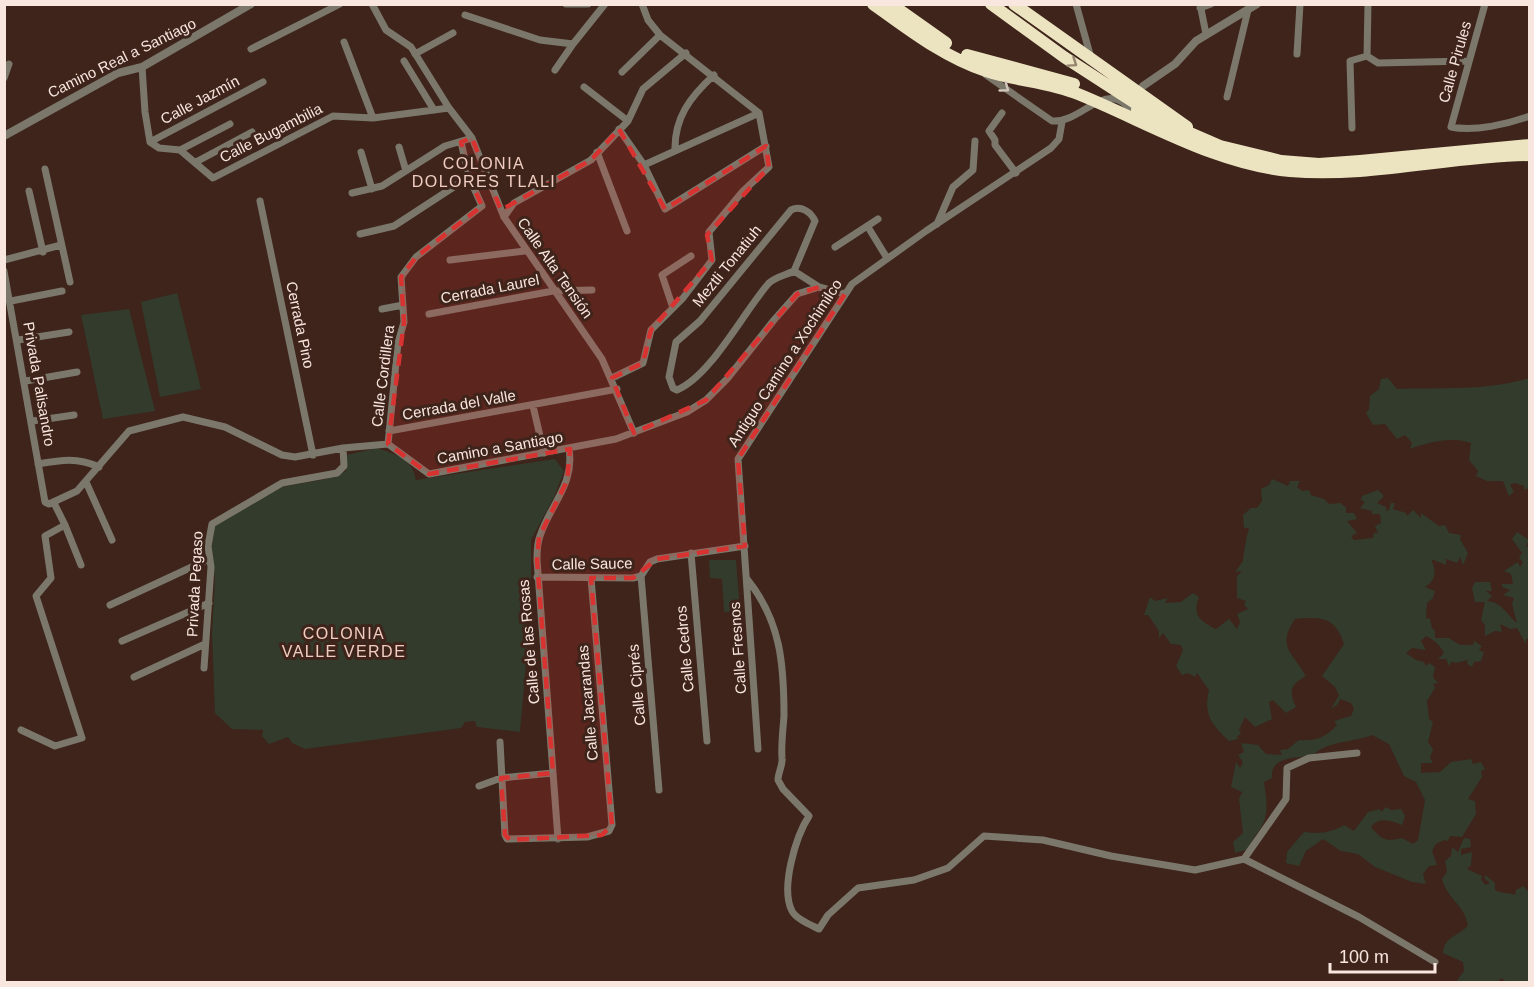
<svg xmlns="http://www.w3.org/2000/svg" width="1534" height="987" viewBox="0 0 1534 987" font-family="Arial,sans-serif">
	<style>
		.green { fill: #323b2c }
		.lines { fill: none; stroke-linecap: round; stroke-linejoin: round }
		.minor { stroke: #7b786b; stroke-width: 7 }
		.tertiary { stroke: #7b786b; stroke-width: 8 }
		.motorway { stroke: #ece3c1; stroke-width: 12 }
		.motorway-bridge { stroke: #ece3c1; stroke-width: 12 }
		.oneway { stroke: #95846e }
		.oneway2 { stroke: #d2c5bc }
		.marked { fill: #d83231; fill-opacity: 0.2; stroke: #d83231; stroke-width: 4.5; stroke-dasharray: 12 8; stroke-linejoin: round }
		.labels { text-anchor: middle; stroke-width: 6; stroke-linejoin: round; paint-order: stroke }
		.street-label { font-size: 15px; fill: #f8e6df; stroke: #3e241a }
		.neighbourhood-label { font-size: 16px; letter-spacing: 1.5px; fill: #f0cdc0; stroke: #3e241a }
	</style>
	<rect width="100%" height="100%" fill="#3e241a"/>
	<!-- green -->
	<path class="green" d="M177 293 201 389 160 397 141 302Z
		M129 309 155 411 103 419 81 315Z
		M1388 378 1397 389C1442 387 1486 391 1529 378V488L1524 490V486L1515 483 1510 485 1514 492 1509 496 1503 481H1487L1476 476 1478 471 1469 460 1471 443C1453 436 1427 442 1410 449L1412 443 1405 435 1397 439 1385 424 1373 425 1366 413 1369 409 1370 396 1379 389 1381 379Z
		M376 448C395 454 412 458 416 480L555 459 564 471 554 497 531 540V607L520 732 477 727 475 721 465 722 461 728 305 749 292 743 288 737 269 744 262 736 263 730 232 729 215 713 212 633 215 579 211 543 214 524 282 487 326 479 346 471 347 455Z
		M1272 479 1288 486 1290 481H1300L1297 487 1302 491 1309 490 1311 495 1324 499 1329 504 1341 503 1346 508V513H1354L1357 519 1347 521 1357 533 1351 536 1354 540 1373 538 1374 533H1378L1375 526 1381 523 1380 514H1372V511L1360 508 1365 502 1361 500 1362 496 1378 490 1384 496 1377 503 1386 507V511L1389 510 1391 503H1395L1393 509 1406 513 1407 516 1413 510 1421 518V513L1439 526 1445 525 1449 533 1461 535 1460 539 1468 553 1463 565 1460 557 1457 563 1446 559V565L1431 559C1436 570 1437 580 1425 587L1435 591 1433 598 1427 603 1426 618 1430 619 1432 628 1435 631V638H1449L1460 645H1473L1474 641 1482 646 1479 650 1484 652 1481 661 1474 662 1472 667 1467 664 1468 660 1455 663 1452 661 1449 666 1446 659H1438L1444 653C1440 645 1434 640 1426 636L1421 641 1426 650 1412 648 1406 653 1416 660 1424 662 1426 666 1429 663 1435 667 1433 677 1438 683 1433 684 1435 688 1427 701 1429 719 1433 722 1428 742 1433 749 1430 758 1433 763H1421V773L1440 772 1451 762 1471 759 1473 764 1481 762 1485 769 1481 771 1482 777 1468 799 1475 801 1476 814 1462 837 1450 836 1448 841 1444 840 1436 844 1432 851 1437 865 1429 866 1423 874 1426 884 1412 882 1375 867 1358 854 1341 851 1323 839 1306 851 1299 866 1286 863 1287 852 1304 832C1320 834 1330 833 1344 825L1354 831 1368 812 1380 809 1381 812 1386 807 1391 810 1401 809 1405 816 1402 825C1392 821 1379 816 1371 827 1382 840 1385 842 1402 838L1413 844 1418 840 1425 800 1416 782 1404 776 1389 744 1372 735C1352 743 1328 740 1312 756 1296 758 1270 756 1272 778L1264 782C1266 796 1269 810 1263 824 1258 834 1254 833 1250 849L1235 853 1233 842 1243 833 1239 799 1242 792 1231 787 1236 762 1240 768 1243 762 1238 755 1244 752 1241 743 1258 745 1266 754 1282 755 1280 750 1288 749 1299 740C1316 741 1325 738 1337 725L1334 721 1351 716 1354 709 1351 703 1340 699 1338 704 1331 709 1339 695 1335 687 1322 676 1344 644C1335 616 1321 617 1295 619 1277 646 1291 651 1306 676 1291 684 1288 691 1296 707L1286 713 1273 700 1269 702 1272 719 1255 727 1245 717 1239 730 1241 734 1237 736 1238 739 1229 741C1212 725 1203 715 1209 690L1197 673 1195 677 1188 673 1182 675 1176 666 1183 650 1181 645 1171 644 1163 633 1159 638V631L1148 615H1144L1150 597 1155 601 1168 598 1165 603 1181 602 1193 593 1199 597C1192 615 1200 621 1216 629L1229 619 1237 629 1240 622 1237 614 1248 609 1244 605 1246 601 1237 598V576L1242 571 1235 572 1243 561C1243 557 1247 534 1249 528H1244L1243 515 1251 508H1257L1262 501 1261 489 1269 485Z
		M1517 532 1529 540 1526 547 1529 546 1530 639H1526V644L1517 628 1511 629 1500 624 1502 632 1495 631 1485 636V625L1481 620 1485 602H1475L1472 588 1475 582H1490L1492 591H1486L1492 596 1487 601C1502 602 1508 616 1517 623L1512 604 1514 598 1503 595 1510 590 1502 587V584H1513L1511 574 1504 571 1518 562 1520 567 1523 562 1519 558 1522 553 1512 539Z
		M709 560H736L740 611 724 612 722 579 710 578Z
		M1464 838 1470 839 1471 847 1461 849V855L1472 852 1471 865 1467 869 1482 876 1481 879 1485 885 1490 883 1485 879V875L1495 883V890C1501 894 1508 892 1515 895L1516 890 1523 886 1529 892V982H1505L1502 978 1497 982H1456L1464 971 1463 962 1443 953C1444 936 1460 936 1468 925 1464 904 1447 899 1442 879L1447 872 1445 861 1451 856 1452 847 1458 852Z"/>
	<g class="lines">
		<!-- minor -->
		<path class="minor" d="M372 4 386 30 411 47 449 108 472 138 504 217 602 359 634 433
			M566 4H588
			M1076 4 1091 58
			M1200 4 1206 34
			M1485 4 1451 127C1474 132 1508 124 1530 116
			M1200 8 1211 4
			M465 15 540 40 573 44 605 4
			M344 42 373 118
			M251 49 340 4
			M415 54 453 33
			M1297 54 1300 4
			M1367 56 1378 63 1469 61
			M1367 56 1368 4
			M404 61 434 110
			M142 67 145 112 150 142 159 148 180 150 213 178 333 116 373 118 449 108
			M555 70 573 44
			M622 72 660 35
			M986 75 1052 121C1076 123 1095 95 1115 99 1123 100 1131 110 1138 115
			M4 78 9 64
			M584 87 628 121
			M1227 97 1248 10
			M1002 113 989 131 995 140V145L1016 173
			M1352 128 1350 61 1367 56
			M619 129 644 165 665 209 766 146
			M150 142 263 82
			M399 147 406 171
			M180 150 230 124
			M675 151C674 118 690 97 714 75
			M361 152 372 189
			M597 152 627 231
			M196 162 252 132
			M644 165 759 113
			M45 169 70 282
			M29 191 43 252
			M352 193 382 186 445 146 472 138
			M260 201 313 455
			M504 217 514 203 591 160 628 121 643 89 686 53
			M937 224 953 187 973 170 975 141
			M868 227 887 258
			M360 234 394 226 469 177
			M835 247 878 219
			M4 260 61 245
			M450 260 525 251
			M4 271 45 502 49 504 77 491 129 431 183 417 225 427 282 455 295 457 343 448 388 444 429 474 616 439 687 412 706 400 727 379 774 320 797 294 819 287 845 294
			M794 271 815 221C811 212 801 205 791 210L700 321 676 342 669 377 673 388 677 390C711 376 744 311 769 283 775 277 786 275 794 271L819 287
			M11 301 62 291
			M673 308 662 275 691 256
			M382 309 403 305
			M429 314 553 291 592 290
			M18 340 69 332
			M612 378 643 363 651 330 683 298 712 260 709 232 743 191 769 167 759 113 660 35 648 20 642 4
			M26 381 77 372
			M533 406 544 453
			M33 421 74 415
			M389 431 617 389
			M388 444 398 343 404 322 401 277 416 257 482 206 469 177 461 142
			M38 464C61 460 77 457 99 467
			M86 482 112 540
			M65 525 81 565
			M691 553 707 741
			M641 576 659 790
			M537 577 633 578 641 576 650 562 657 559 745 546
			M747 579C781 621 784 665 784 716 783 730 781 744 782 758 783 765 778 773 778 780L783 789 809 816C796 836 780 888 792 911 796 919 811 925 819 929L828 915 858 888 914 880 948 868 984 836 1043 840 1111 856 1195 870 1244 859 1359 917 1435 962
			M110 605 209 559
			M122 641 209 603
			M204 668 211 567 208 546 212 524 282 483 337 473 344 466 343 448
			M134 677 205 644
			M21 730 55 746 82 738 36 596 51 578 45 536 65 525 54 503
			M500 742 505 835 507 839 587 837 609 831 612 825 591 578
			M758 749 738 459 852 284 926 231 1051 148 1059 139 1062 122
			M479 786 501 778 553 773
			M558 839 537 560C537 552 537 543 540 536 550 505 575 484 569 449
			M1244 859 1286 799 1287 768 1309 758 1357 753"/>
		<!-- tertiary -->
		<path class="tertiary" d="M1143 86 1175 64 1196 41 1257 4
			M4 136 118 73 142 67 251 4"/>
		<!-- motorway -->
		<path class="motorway" d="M991 4 1064 57 1149 112
			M1014 4 1187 127"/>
		<!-- motorway-bridge -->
		<path class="motorway-bridge" d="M873 4C908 29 945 58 986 71 1016 81 1049 82 1078 94 1147 122 1215 164 1290 171 1370 178 1450 156 1530 155
			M891 4 946 43
			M967 55 1074 84
			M1137 110 1220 146 1281 161 1319 164 1360 161 1530 145"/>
	</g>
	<!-- one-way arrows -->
	<defs><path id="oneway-chevron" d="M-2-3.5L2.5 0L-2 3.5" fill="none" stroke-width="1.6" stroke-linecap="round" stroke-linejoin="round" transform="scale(1.5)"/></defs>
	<use class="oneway" href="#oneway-chevron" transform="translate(1073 63) rotate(34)"/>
	<use class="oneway2" href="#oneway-chevron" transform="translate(1005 88) rotate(36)"/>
	<!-- marked area -->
	<path class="marked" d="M619 129 665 209 766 146 769 167 707 235 712 260 651 330 643 363 612 378 634 433 706 400 797 294 819 287 845 294 738 459 745 546 657 559 633 578H591L612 825 602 835 510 840 505 835 501 778 553 773 537 560 539 537 567 481 570 449 429 474 388 444 404 322 401 277 416 257 482 206 469 177 461 142 472 138 501 210 591 160Z"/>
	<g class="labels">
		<!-- street labels -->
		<g class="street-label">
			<text transform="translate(122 58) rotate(-26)" y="5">Camino Real a Santiago</text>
			<text transform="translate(1455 62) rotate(-74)" y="5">Calle Pirules</text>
			<text transform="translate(200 100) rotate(-28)" y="5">Calle Jazmín</text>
			<text transform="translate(271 133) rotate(-27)" y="5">Calle Bugambilia</text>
			<text transform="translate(727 266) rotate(-51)" y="5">Meztli Tonatiuh</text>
			<text transform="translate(555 268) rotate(55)" y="5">Calle Alta Tensión</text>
			<text transform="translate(490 289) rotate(-11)" y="5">Cerrada Laurel</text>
			<text transform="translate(300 325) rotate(78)" y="5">Cerrada Pino</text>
			<text transform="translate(785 363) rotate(-57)" y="5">Antiguo Camino a Xochimilco</text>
			<text transform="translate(383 376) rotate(-83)" y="5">Calle Cordillera</text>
			<text transform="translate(39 384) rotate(80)" y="5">Privada Palisandro</text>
			<text transform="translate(459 405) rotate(-10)" y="5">Cerrada del Valle</text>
			<text transform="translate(500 448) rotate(-10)" y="5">Camino a Santiago</text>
			<text transform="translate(592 564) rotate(-1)" y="5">Calle Sauce</text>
			<text transform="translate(195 584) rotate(-87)" y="5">Privada Pegaso</text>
			<text transform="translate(529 642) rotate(-95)" y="5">Calle de las Rosas</text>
			<text transform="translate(738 648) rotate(-94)" y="5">Calle Fresnos</text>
			<text transform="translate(685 649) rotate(-95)" y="5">Calle Cedros</text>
			<text transform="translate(637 685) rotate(-95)" y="5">Calle Ciprés</text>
			<text transform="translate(588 703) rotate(-95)" y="5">Calle Jacarandas</text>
		</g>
		<!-- neighbourhood labels -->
		<g class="neighbourhood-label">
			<text x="484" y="169">COLONIA<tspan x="484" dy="18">DOLORES TLALI</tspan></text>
			<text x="344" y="639">COLONIA<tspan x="344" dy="18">VALLE VERDE</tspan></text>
		</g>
	</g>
	<!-- border -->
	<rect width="1534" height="987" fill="none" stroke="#f8e6df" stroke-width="12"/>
	<!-- scale -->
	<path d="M1330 963v9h105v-9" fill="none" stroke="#f8e6df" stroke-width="3"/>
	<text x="1339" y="963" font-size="18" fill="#f8e6df" stroke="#3e241a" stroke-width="4.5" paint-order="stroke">100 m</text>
</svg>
